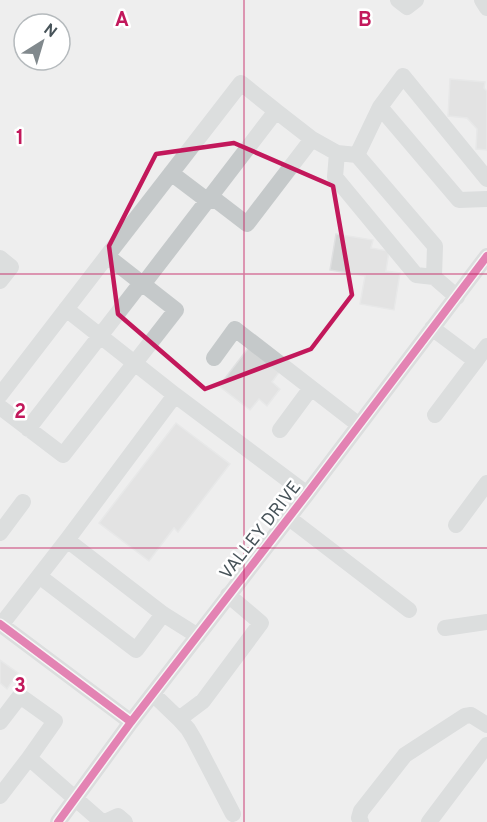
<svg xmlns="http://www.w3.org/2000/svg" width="487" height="822" viewBox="0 0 487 822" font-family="Overpass,sans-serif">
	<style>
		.building { fill: #d4d6d6; stroke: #dfe0e1; stroke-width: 1.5 }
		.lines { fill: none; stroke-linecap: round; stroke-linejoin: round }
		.minor { stroke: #c5c9ca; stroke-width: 16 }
		.cycleway-casing { stroke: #fff; stroke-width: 11 }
		.cycleway { stroke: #d6006c; stroke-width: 8 }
		.marked { fill: none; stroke: #c2185b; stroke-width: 4.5; stroke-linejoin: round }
		.grid { fill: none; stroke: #c2185b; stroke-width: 1.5; stroke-opacity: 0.55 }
		.labels { text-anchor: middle; stroke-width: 5; stroke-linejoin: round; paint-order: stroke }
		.street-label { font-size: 18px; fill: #475359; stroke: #fff }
		.grid-label { font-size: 20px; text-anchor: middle; font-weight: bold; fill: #c2185b; stroke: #fff; stroke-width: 5; stroke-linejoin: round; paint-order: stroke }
	</style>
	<rect width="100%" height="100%" fill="#eee"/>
	<!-- building -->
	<path class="building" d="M450 79 485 82 484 88 487 91V150L476 149 477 129 467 118 448 116Z
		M336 234 373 240 371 248 389 251 386 271 400 273 394 310 360 304 365 276 330 270Z
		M249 347 280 371 272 382 280 389 267 406 259 399 250 410 219 386Z
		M176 423 230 464 178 532 174 528 149 561 99 523Z
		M0 660 18 673 7 689 0 683Z"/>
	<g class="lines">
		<!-- minor -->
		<path class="minor" d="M398 0 407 7 416 0
			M482 0 487 8
			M380 107 459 200 487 199
			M337 153 335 177 416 275 434 277 457 297
			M357 155 380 107 403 76 487 179
			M171 173 208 201H217L247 224 312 139
			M107 256 241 83 276 111
			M0 258 11 267 0 281
			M66 309 175 395
			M432 328 476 361
			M214 358 235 329 359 425
			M0 395 107 256 176 310 63 455 0 407
			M435 415 487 346
			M28 429 141 283 148 278 276 111 312 139 337 153 357 155 435 246 434 277
			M280 430 311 388
			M289 518 409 610
			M456 525 487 483
			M0 533 23 502
			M67 540 163 614 198 636
			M39 576 136 650 163 614
			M0 624 131 722
			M1 625 67 540 175 395 307 494
			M445 628 487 622
			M153 694 179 719 203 701 261 623 228 595
			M179 719 188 729 194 739 233 814
			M0 722 20 696 55 721 29 758 102 822
			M0 796 29 758
			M58 822 131 722 307 494 487 256
			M105 822 118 816 125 822
			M361 822 359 818 361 811 405 755 465 716 471 715 487 725
			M429 822 487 745"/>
		<defs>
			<path id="cycleway" d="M0 624 131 722
				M58 822 131 722 307 494 487 256"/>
		</defs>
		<!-- cycleway casing -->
		<use href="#cycleway" class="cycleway-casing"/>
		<!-- cycleway -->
		<use href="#cycleway" class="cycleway"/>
	</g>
	<!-- marked area -->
	<path d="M0 0H487V822H0ZM234 143 333 186 352 295 311 349 205 389 118 314 109 246 156 154Z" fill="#eee" fill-opacity=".55" fill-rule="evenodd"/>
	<path class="marked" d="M234 143 333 186 352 295 311 349 205 389 118 314 109 246 156 154Z"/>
	<!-- grid -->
	<path class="grid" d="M244 0V822M0 274H487M0 548H487"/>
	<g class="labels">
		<!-- street labels -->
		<g class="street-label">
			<text transform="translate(260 530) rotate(-52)" y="6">VALLEY DRIVE</text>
		</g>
	</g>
	<g class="grid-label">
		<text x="122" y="26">A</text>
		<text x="365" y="26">B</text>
		<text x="20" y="144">1</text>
		<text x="20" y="418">2</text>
		<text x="20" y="692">3</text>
	</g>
	<!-- north arrow -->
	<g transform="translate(42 42) rotate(37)"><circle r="28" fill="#ffffff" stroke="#b5babd" stroke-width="1.5"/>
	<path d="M0-4.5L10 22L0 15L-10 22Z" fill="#81898d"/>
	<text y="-9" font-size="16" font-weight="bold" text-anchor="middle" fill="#475359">N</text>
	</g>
</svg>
